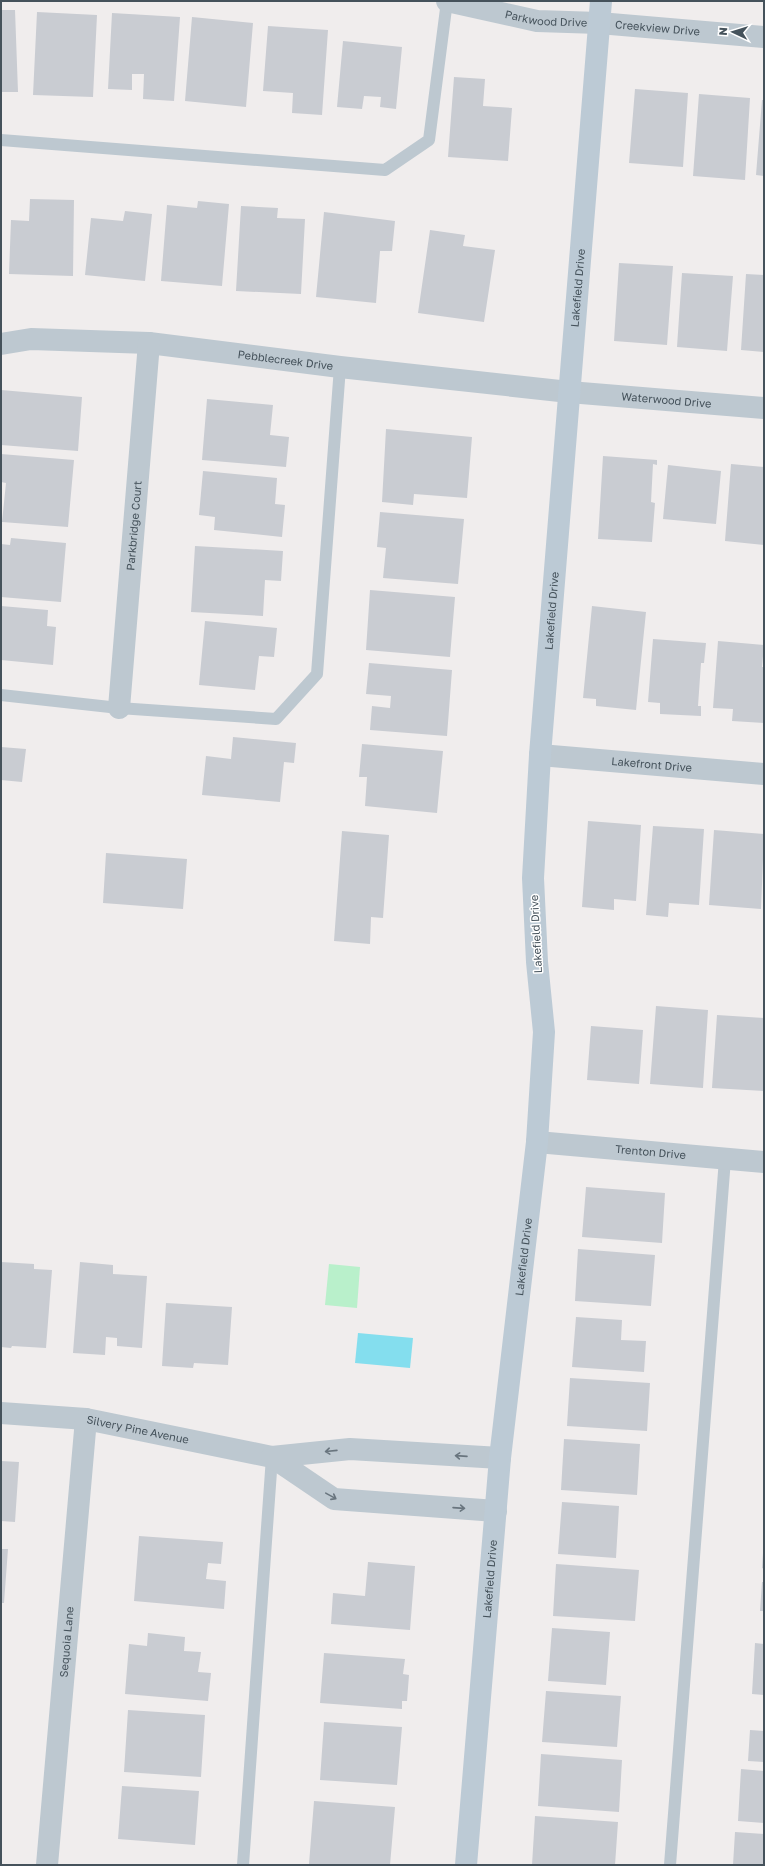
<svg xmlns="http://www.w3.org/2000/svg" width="765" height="1866" viewBox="0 0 765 1866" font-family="'Golos Text',sans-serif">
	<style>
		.green { fill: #b9f0cb }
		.water { fill: #84deee }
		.building { fill: #c9ccd2 }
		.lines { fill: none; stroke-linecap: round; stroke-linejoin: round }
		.lane { stroke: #bdc8d0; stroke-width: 12 }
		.street { stroke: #bdc8d0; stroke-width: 22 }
		.secondary { stroke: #bccad5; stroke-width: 22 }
		.oneway { stroke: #69757e }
		.labels { text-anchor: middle; stroke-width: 3; stroke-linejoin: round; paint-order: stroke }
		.street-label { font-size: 11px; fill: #45525b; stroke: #fff }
	</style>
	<rect width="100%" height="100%" fill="#f0eded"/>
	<!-- green -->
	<path class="green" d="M329 1264 360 1267 357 1308 325 1305Z"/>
	<!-- water -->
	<path class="water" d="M358 1333 413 1338 410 1368 355 1363Z"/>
	<!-- building -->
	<path class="building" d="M1 10H15L18 92H1Z
		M37 12 97 15 93 97 33 95Z
		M112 13 180 17 174 101 143 99 144 74H132V90L108 89Z
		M192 17 253 23 246 107 185 101Z
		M268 26 328 30 322 115 292 113 293 93 263 91Z
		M343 41 402 47 396 109 380 107 381 97 364 96 362 109 337 107Z
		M454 77 485 79 483 106 512 108 508 161 448 157Z
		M635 89 688 93 683 167 629 163Z
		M699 94 750 98 745 180 693 176Z
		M762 100H764V176L756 175Z
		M30 199 74 200 73 276 9 274 11 220 29 221Z
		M198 201 229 204 222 286 161 281 167 205 197 208Z
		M241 206 278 208 277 218 305 219 301 294 236 291Z
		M125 211 152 214 145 281 85 275 91 218 123 221Z
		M324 212 395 221 392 251H380L376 303 316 297Z
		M430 230 465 235 463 246 495 250 484 322 418 313Z
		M619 263 673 266 667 345 614 341Z
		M682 273 733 276 727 351 677 347Z
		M746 274 764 275V352L741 350Z
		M1 390 82 397 78 451 1 445Z
		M207 399 273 405 270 435 289 437 286 467 202 460Z
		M386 429 472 437 467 498 414 494 413 505 382 502Z
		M1 454 74 460 68 527 2 522 6 483 1 482Z
		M603 456 657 460V465L653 464 651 502 655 503 652 542 598 539Z
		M731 464 764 467V545L725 541Z
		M668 465 721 471 716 524 663 519Z
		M203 471 277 478 275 504 285 505 282 537 214 530 215 517 199 515Z
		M380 512 464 519 458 584 383 578 386 548 377 547Z
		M11 538 66 543 61 602 1 597V544L10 545Z
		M195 546 283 551 281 581 265 580 263 616 191 612Z
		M370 590 455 597 450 657 366 650Z
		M1 606 48 610 47 626 56 627 53 665 1 660Z
		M592 606 646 612 636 710 596 706V699L583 698Z
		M205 621 277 628 274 657 259 656 255 690 199 685Z
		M653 639 706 643 704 663H701L698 706H701V716L660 714V703L648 702Z
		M718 641 764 645 762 667H764V723L732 721 733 709 713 708Z
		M369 663 452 670 447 736 370 730 372 706 390 708 391 696 366 694Z
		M233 737 296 743 294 763 284 762 280 802 202 795 206 756 231 759Z
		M362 744 443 751 437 813 365 806 367 777H359Z
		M1 747 26 749 22 782 1 780Z
		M588 821 641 825 636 901 614 899V910L582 907Z
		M653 826 704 829 699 905 669 903 668 917 646 915Z
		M714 830 764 834 761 909 709 905Z
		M342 831 389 835 383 918 371 917 370 944 334 941Z
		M106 853 187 859 183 909 103 903Z
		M656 1006 708 1010 703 1088 650 1084Z
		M717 1015 764 1018V1091L712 1088Z
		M591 1026 643 1030 639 1084 587 1080Z
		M586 1187 665 1193 662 1243 582 1237Z
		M578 1249 655 1255 651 1306 575 1301Z
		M1 1262 34 1264V1269L52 1270 46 1348 12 1346 11 1348 1 1347Z
		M80 1262 113 1265V1274L147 1276 142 1348 117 1346V1338L106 1337 105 1355 73 1353Z
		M166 1303 232 1307 228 1365 194 1363 193 1368 162 1366Z
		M576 1317 622 1320 621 1340 646 1341 644 1372 572 1367Z
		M570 1378 650 1383 647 1431 567 1426Z
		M564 1439 640 1444 637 1495 561 1490Z
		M1 1461 19 1462 15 1522 1 1521Z
		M562 1502 619 1506 616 1558 558 1554Z
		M139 1536 223 1542 221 1564 208 1563 206 1579 226 1581 224 1609 134 1601Z
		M1 1549H8L4 1603H1Z
		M763 1553H764V1569L762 1568Z
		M368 1562 415 1566 410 1630 331 1624 333 1593 365 1596Z
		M556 1564 639 1570 635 1621 553 1616Z
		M762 1582H764V1611H760Z
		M552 1628 610 1632 606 1685 548 1681Z
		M148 1633 185 1637 184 1651 201 1652 198 1672 211 1673 208 1701 125 1694 129 1644 147 1646Z
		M755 1643 764 1644V1695L752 1694Z
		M324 1653 405 1659 403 1674 409 1675 407 1701H402V1709L320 1703Z
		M546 1691 621 1696 617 1747 542 1742Z
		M128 1710 205 1715 201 1777 124 1772Z
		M324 1722 402 1727 397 1785 320 1780Z
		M750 1730 764 1731V1762L748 1761Z
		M541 1754 622 1760 619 1812 538 1806Z
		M741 1769 764 1771V1823L738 1821Z
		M122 1786 199 1791 195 1845 118 1839Z
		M314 1801 395 1807 390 1865 309 1864Z
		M535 1816 618 1822 615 1865H532Z
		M735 1832 764 1834V1865H733Z"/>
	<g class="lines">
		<!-- lane -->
		<path class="lane" d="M1 140 385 170 429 140 447 1
			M1 695 119 708 276 719 317 674 340 367
			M243 1865 272 1457
			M670 1865 725 1159"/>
		<!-- street -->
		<g class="street">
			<path id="s1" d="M447 1 537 21 599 23 764 37"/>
			<path id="s2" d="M1 344 31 339 149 343 340 367 569 392 764 408"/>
			<path id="s3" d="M119 708 149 343"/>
			<path id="s4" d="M540 755 764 774"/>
			<path id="s5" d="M537 1142 764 1162"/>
			<path id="s6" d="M1 1413 86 1419 272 1457"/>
			<path d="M496 1511 334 1499 272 1457 350 1449 500 1458"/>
			<path id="s7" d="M47 1865 86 1419"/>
		</g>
		<!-- secondary -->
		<path class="secondary" id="s8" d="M466 1865 500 1458 537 1142 544 1032 537 962 533 878 540 755 601 1"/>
	</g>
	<!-- one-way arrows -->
	<defs><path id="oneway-shaft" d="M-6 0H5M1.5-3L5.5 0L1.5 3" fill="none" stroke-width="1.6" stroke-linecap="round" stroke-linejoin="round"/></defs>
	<g class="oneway">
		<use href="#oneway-shaft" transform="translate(331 1451) rotate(174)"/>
		<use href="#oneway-shaft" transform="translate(461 1456) rotate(-176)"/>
		<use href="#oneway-shaft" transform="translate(331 1496) rotate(29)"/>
		<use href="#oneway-shaft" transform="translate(459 1508) rotate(4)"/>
	</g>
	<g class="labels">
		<!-- street labels -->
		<g class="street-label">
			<text dy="4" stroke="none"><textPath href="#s1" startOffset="101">Parkwood Drive</textPath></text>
			<text dy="4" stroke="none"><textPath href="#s1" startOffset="213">Creekview Drive</textPath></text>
			<text dy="4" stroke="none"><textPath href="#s8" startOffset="1583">Lakefield Drive</textPath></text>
			<text dy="4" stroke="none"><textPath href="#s2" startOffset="286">Pebblecreek Drive</textPath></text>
			<text dy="4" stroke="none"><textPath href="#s2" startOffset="669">Waterwood Drive</textPath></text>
			<text dy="4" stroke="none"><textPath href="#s3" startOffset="183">Parkbridge Court</textPath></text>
			<text dy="4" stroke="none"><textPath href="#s8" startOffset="1259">Lakefield Drive</textPath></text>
			<text dy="4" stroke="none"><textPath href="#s4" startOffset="112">Lakefront Drive</textPath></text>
			<text transform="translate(536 934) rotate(-93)" y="4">Lakefield Drive</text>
			<text dy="4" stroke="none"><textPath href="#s5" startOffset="114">Trenton Drive</textPath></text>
			<text dy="4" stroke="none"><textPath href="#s8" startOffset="611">Lakefield Drive</textPath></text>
			<text dy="4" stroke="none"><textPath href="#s6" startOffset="138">Silvery Pine Avenue</textPath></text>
			<text dy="4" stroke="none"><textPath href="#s8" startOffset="287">Lakefield Drive</textPath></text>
			<text dy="4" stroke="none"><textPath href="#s7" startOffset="224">Sequoia Lane</textPath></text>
		</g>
	</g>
	<!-- border -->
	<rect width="765" height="1866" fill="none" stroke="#45525b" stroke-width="4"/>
	<!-- north arrow -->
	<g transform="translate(733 32) rotate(274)" stroke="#ffffff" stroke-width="3" paint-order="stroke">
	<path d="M0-3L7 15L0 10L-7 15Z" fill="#45525b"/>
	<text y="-6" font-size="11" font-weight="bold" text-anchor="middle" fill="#45525b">N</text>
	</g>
</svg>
